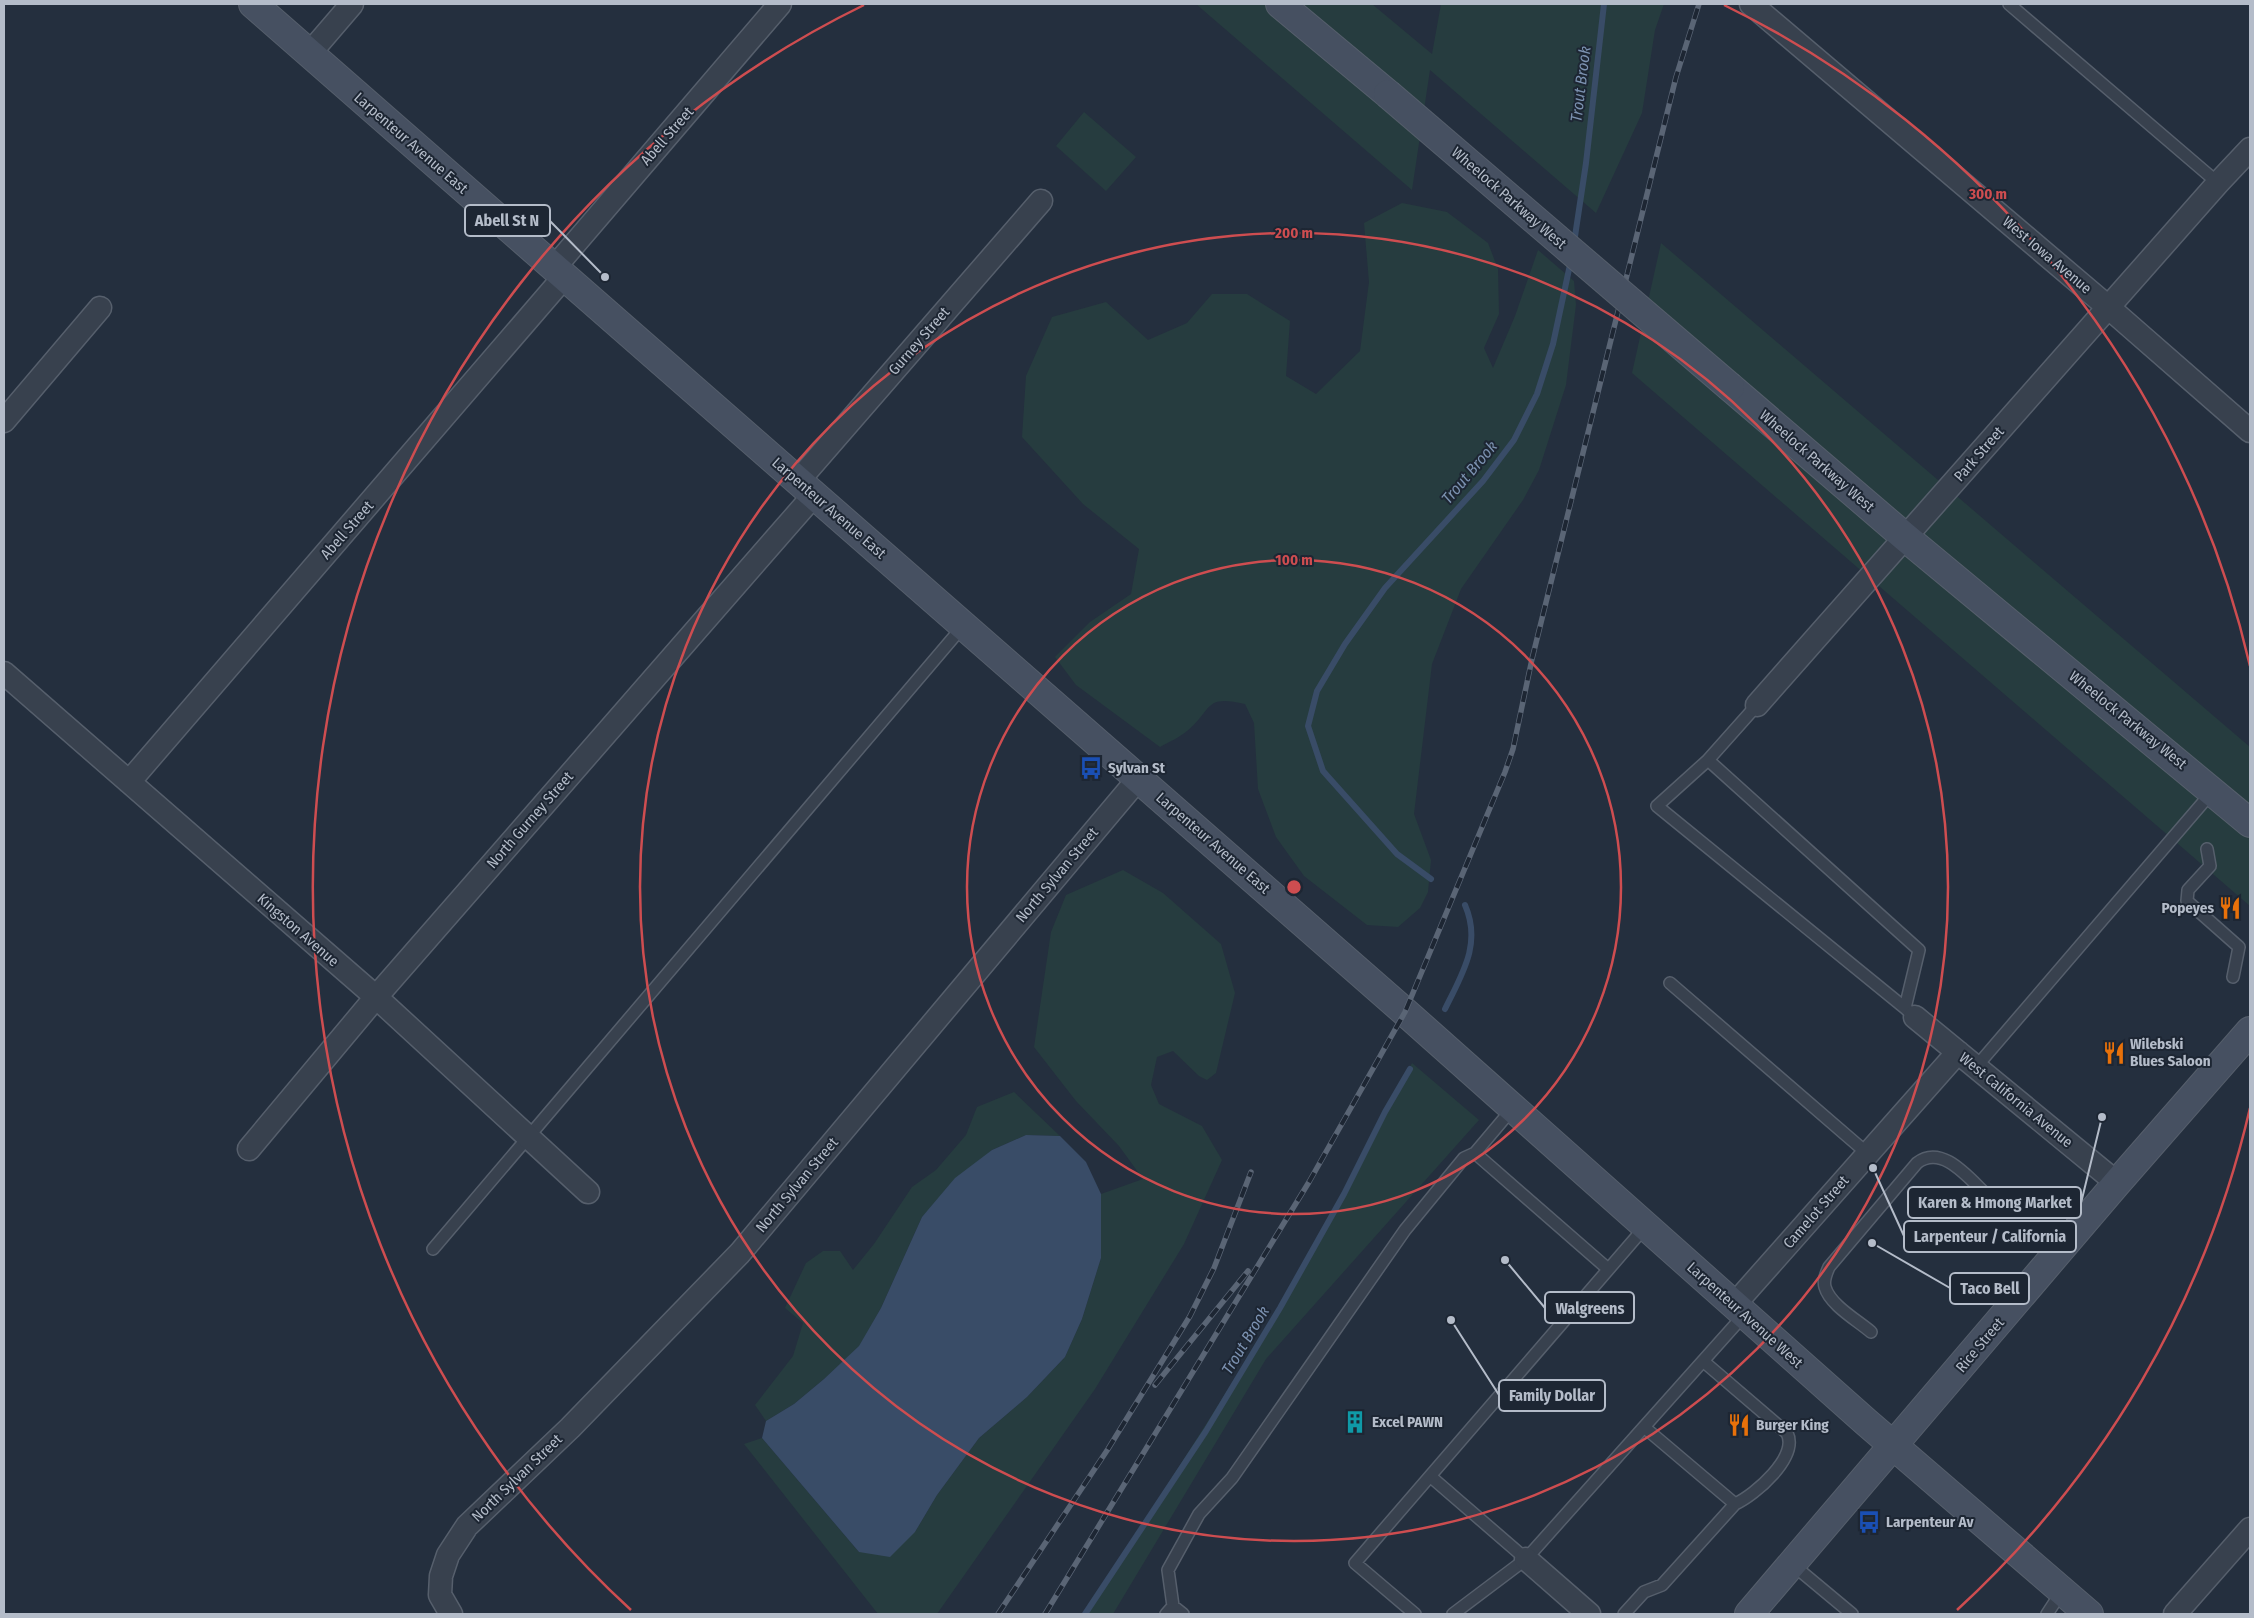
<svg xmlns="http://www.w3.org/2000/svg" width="2254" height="1618" viewBox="0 0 2254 1618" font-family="'Fira Sans Condensed',sans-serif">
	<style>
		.green { fill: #263c3f }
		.water { fill: #394c67 }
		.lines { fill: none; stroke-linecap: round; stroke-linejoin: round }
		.stream { stroke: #394c67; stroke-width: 6 }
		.lane-casing { stroke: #565f6c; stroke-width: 14 }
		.street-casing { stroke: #565f6c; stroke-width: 25 }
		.secondary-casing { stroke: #565f6c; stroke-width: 30 }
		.lane { stroke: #38414e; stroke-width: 11 }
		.street { stroke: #38414e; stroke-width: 22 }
		.secondary { stroke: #465061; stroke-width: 28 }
		.rail-casing { stroke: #5a6575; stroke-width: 5.5 }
		.rail { stroke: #1d2633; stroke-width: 4; stroke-dasharray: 11; stroke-linecap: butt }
		.secondary-bridge-casing { stroke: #565f6c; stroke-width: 30; stroke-linecap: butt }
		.secondary-bridge { stroke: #465061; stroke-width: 28 }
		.ring { fill: none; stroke: #ce4d50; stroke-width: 2.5 }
		.labels { text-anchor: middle; stroke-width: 4; stroke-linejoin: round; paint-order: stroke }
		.street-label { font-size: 15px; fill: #b4bcc9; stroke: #1d2633 }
		.poi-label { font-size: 15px; font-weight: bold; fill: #b4bcc9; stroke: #1d2633; text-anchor: start }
		.water-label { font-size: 16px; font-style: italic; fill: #7c92b1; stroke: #1d2633 }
		.centre { fill: #ce4d50; stroke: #1d2633; stroke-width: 2.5 }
		.ring-label { font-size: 15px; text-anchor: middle; font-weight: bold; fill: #ce4d50; stroke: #1d2633; stroke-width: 4; stroke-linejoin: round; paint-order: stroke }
		.leader { fill: none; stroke: #b4bcc9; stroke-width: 2 }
		.callout-dot { fill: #b4bcc9; stroke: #1d2633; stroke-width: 2 }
		.callout { fill: #1d2633; stroke: #b4bcc9; stroke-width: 2 }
		.callout-label { font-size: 16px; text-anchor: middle; font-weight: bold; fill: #b4bcc9 }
	</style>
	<rect width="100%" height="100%" fill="#242f3e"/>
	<!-- green -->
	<path class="green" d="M1196 4H1372L1432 54 1441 4H1664L1655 30 1642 113 1596 213 1430 70 1412 190Z
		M1084 112 1136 157 1106 191 1056 146Z
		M1402 203 1447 212 1488 243 1498 269 1499 314 1484 348 1493 368 1515 316 1538 250 1574 281 1576 305 1566 385 1539 470 1523 500 1461 589 1432 664 1414 814 1431 860 1428 892 1420 908 1398 927 1367 925 1304 876 1276 837 1258 789 1254 723 1245 704C1203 694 1213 710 1187 731 1180 737 1169 742 1160 747L1076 685 1055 657 1090 622 1131 594 1139 549 1083 504 1022 437 1026 376 1052 317 1106 302 1148 340 1187 323 1212 294H1247L1290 321 1286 376 1316 394 1360 351 1369 282 1364 223Z
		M1661 243 2250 747V906L1632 373Z
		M1123 870 1163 893 1221 944 1235 993 1216 1073 1207 1080 1199 1076 1173 1051 1157 1057 1151 1085 1159 1104 1202 1126 1222 1160 1184 1244 1095 1389 937 1614H878L744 1444 762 1438 859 1552 915 1532 937 1495 979 1438 1027 1397 1065 1357 1082 1319 1101 1258V1194L1143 1179 1119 1146 1076 1101 1034 1047 1051 932 1066 895Z
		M1412 1063 1479 1120 1266 1359 1113 1614H1085L1280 1308 1344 1194Z
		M1014 1092 1060 1136 1026 1135 992 1150 922 1217 881 1308 859 1347 824 1379 794 1404 766 1421 755 1405 793 1356 803 1323 785 1308 806 1263 823 1251H840L853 1270 874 1244 912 1187 936 1170 966 1135 977 1107Z"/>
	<!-- water -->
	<path class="water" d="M1026 1135 1060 1136 1086 1162 1101 1194V1258L1082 1319 1065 1357 1027 1397 979 1438 937 1495 915 1532 890 1557 859 1552 762 1438 766 1421 794 1404 824 1379 859 1346 881 1308 922 1217 955 1178 992 1150Z"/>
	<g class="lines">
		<!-- stream -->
		<path class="stream" d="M1574 243 1586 163 1604 4
			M1431 879 1397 854 1323 771 1308 726 1317 691 1345 644 1385 588 1483 481 1514 440 1537 394 1553 344 1571 260
			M1445 1009C1462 974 1482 944 1465 905
			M1085 1614 1206 1431 1280 1308 1344 1194 1385 1112 1410 1069"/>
		<defs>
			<path id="lane" d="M2009 4 2218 183
				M1708 760 1757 705
				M2207 849 2210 866 2188 890 2187 901 2239 947 2233 977
				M1670 983 1868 1154
				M1905 1008 1657 806 1708 760 1919 950 1905 1008 1915 1017
				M1976 1067 2212 792
				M1513 1108 1475 1153 1608 1269
				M433 1249 964 625
				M1871 1332C1857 1320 1830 1305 1825 1287 1823 1280 1826 1274 1829 1267L1917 1163C1943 1143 1970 1180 1989 1197
				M1703 1361 1787 1433C1799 1457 1755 1495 1735 1504
				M1430 1476 1526 1559
				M1792 1564 1852 1614
				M1173 1606 1168 1570 1199 1514 1232 1478 1405 1230 1464 1158 1475 1153
				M1166 1614 1173 1606 1183 1614
				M1415 1614 1355 1563 1645 1227
				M1453 1614 1526 1559 1744 1315
				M1624 1614 1644 1592 1662 1585 1735 1504 1644 1427
				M2047 1614 2062 1591"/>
			<path id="street" d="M1751 4 2108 307 2250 431
				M310 53 352 4
				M554 268 780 4
				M4 421 100 308
				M798 481 1041 201
				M4 673 376 997 588 1192
				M1757 705 2218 183 2250 149
				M129 782 564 277
				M1915 1017 2117 1183
				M249 1149 376 997 814 495
				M1734 1305 1958 1052
				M1526 1559 1589 1614
				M451 1614 440 1595 441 1576 448 1555 467 1526 570 1428 740 1253 1139 778
				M2175 1614 2250 1529"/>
			<path id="secondary" d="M253 4 1405 1012 1866 1422 2089 1614
				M1280 4 1388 94
				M1730 387 1905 537 2250 823
				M1749 1614 2117 1183 2250 1031"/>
		</defs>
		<!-- lane casing -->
		<use href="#lane" class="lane-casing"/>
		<!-- street casing -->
		<use href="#street" class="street-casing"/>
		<!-- secondary casing -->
		<use href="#secondary" class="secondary-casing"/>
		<!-- lane -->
		<use href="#lane" class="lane"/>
		<!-- street -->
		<use href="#street" class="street"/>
		<!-- secondary -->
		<use href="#secondary" class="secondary"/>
		<defs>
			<path id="rail" d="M1155 1385 1248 1271
				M998 1614 1108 1449 1190 1316 1214 1268 1251 1172
				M1045 1614 1309 1182 1405 1012 1505 772 1513 749 1532 659 1676 77 1699 4"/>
		</defs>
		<!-- rail casing -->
		<use href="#rail" class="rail-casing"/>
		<!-- rail -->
		<use href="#rail" class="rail"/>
		<defs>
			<path id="secondary-bridge" d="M1388 94 1730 387"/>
		</defs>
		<!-- secondary-bridge casing -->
		<use href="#secondary-bridge" class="secondary-bridge-casing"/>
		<!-- secondary-bridge -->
		<use href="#secondary-bridge" class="secondary-bridge"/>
	</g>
	<!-- distance rings -->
	<g class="ring">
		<circle cx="1294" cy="887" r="327"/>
		<circle cx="1294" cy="887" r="654"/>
		<path d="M2250 1108A981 981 0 0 1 1957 1610M631 1610A981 981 0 0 1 864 5M1724 5A981 981 0 0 1 2250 666"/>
	</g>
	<!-- icons -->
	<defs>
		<symbol id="bus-bare" viewBox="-9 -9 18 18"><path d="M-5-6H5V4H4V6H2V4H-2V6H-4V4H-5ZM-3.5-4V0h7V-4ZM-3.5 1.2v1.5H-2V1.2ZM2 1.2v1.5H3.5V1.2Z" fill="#1a4fb4" stroke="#1d2633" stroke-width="2.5" paint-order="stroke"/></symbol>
		<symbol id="restaurant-bare" viewBox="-9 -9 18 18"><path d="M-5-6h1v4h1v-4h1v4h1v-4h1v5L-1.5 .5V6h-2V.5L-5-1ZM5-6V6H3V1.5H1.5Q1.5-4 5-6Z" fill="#e8710a" stroke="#1d2633" stroke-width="2.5" paint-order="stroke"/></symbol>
		<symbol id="building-bare" viewBox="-9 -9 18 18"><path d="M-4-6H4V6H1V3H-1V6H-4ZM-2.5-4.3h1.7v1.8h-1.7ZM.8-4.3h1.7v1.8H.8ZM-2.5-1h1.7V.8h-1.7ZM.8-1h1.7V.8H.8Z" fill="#0f9aa8" stroke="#1d2633" stroke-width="2.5" paint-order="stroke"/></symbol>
	</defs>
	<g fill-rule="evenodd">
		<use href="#bus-bare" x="1075" y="752" width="32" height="32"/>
		<use href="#restaurant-bare" x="2214" y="892" width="32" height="32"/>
		<use href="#restaurant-bare" x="2098" y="1037" width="32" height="32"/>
		<use href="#building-bare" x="1339" y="1406" width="32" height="32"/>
		<use href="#restaurant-bare" x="1723" y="1409" width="32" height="32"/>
		<use href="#bus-bare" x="1853" y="1506" width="32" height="32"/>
	</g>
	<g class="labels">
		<!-- street labels -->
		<g class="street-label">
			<text transform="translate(667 136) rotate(-49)" y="5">Abell Street</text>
			<text transform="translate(411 143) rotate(41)" y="5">Larpenteur Avenue East</text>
			<text transform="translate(1509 198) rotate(41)" y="5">Wheelock Parkway West</text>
			<text transform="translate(2047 255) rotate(40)" y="5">West Iowa Avenue</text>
			<text transform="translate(919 341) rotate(-49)" y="5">Gurney Street</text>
			<text transform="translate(1979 454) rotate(-49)" y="5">Park Street</text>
			<text transform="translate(1817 461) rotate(41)" y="5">Wheelock Parkway West</text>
			<text transform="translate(829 508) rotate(41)" y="5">Larpenteur Avenue East</text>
			<text transform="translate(347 530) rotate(-49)" y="5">Abell Street</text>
			<text transform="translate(2128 720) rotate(39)" y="5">Wheelock Parkway West</text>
			<text transform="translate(530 820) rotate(-49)" y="5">North Gurney Street</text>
			<text transform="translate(1213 843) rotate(41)" y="5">Larpenteur Avenue East</text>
			<text transform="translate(1057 875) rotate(-50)" y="5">North Sylvan Street</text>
			<text transform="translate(298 930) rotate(41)" y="5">Kingston Avenue</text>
			<text transform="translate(2016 1100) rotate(39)" y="5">West California Avenue</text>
			<text transform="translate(797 1185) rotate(-50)" y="5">North Sylvan Street</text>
			<text transform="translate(1816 1212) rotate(-49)" y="5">Camelot Street</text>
			<text transform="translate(1745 1315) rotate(42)" y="5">Larpenteur Avenue West</text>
			<text transform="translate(1980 1345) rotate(-50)" y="5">Rice Street</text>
			<text transform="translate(517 1478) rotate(-44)" y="5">North Sylvan Street</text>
		</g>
		<!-- poi labels -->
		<g class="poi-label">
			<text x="1108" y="773">Sylvan St</text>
			<text x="2214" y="913" text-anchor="end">Popeyes</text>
			<text x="2130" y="1049">Wilebski<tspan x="2130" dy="17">Blues Saloon</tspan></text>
			<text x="1372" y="1427">Excel PAWN</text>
			<text x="1756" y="1430">Burger King</text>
			<text x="1886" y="1527">Larpenteur Av</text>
		</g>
		<!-- water labels -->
		<g class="water-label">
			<text transform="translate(1580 84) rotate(-83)" y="6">Trout Brook</text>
			<text transform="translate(1469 472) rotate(-50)" y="6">Trout Brook</text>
			<text transform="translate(1245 1340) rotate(-59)" y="6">Trout Brook</text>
		</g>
	</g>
	<circle cx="1294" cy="887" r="8" class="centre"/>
	<g class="ring-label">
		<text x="1988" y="199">300 m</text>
		<text x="1294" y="238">200 m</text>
		<text x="1294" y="565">100 m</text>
	</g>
	<!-- callouts -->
	<path class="leader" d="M605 277L550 221M2102 1117L2081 1203M1873 1168L1904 1236M1872 1243L1950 1288M1505 1260L1545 1308M1451 1320L1499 1395"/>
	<g class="callout-dot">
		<circle cx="605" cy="277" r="5"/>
		<circle cx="2102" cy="1117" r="5"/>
		<circle cx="1873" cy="1168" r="5"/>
		<circle cx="1872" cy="1243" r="5"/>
		<circle cx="1505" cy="1260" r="5"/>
		<circle cx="1451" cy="1320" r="5"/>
	</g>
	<g class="callout">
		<rect x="465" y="205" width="85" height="31" rx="5"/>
		<rect x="1908" y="1187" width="173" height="31" rx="5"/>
		<rect x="1904" y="1221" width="172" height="31" rx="5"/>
		<rect x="1950" y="1273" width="79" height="31" rx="5"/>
		<rect x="1545" y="1292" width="89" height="31" rx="5"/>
		<rect x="1499" y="1380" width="106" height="31" rx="5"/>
	</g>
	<g class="callout-label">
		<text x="507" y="226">Abell St N</text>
		<text x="1995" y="1208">Karen &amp; Hmong Market</text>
		<text x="1990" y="1242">Larpenteur / California</text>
		<text x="1990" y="1294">Taco Bell</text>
		<text x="1590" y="1314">Walgreens</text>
		<text x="1552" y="1401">Family Dollar</text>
	</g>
	<!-- border -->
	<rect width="2254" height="1618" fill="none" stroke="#b4bcc9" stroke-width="10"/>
</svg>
